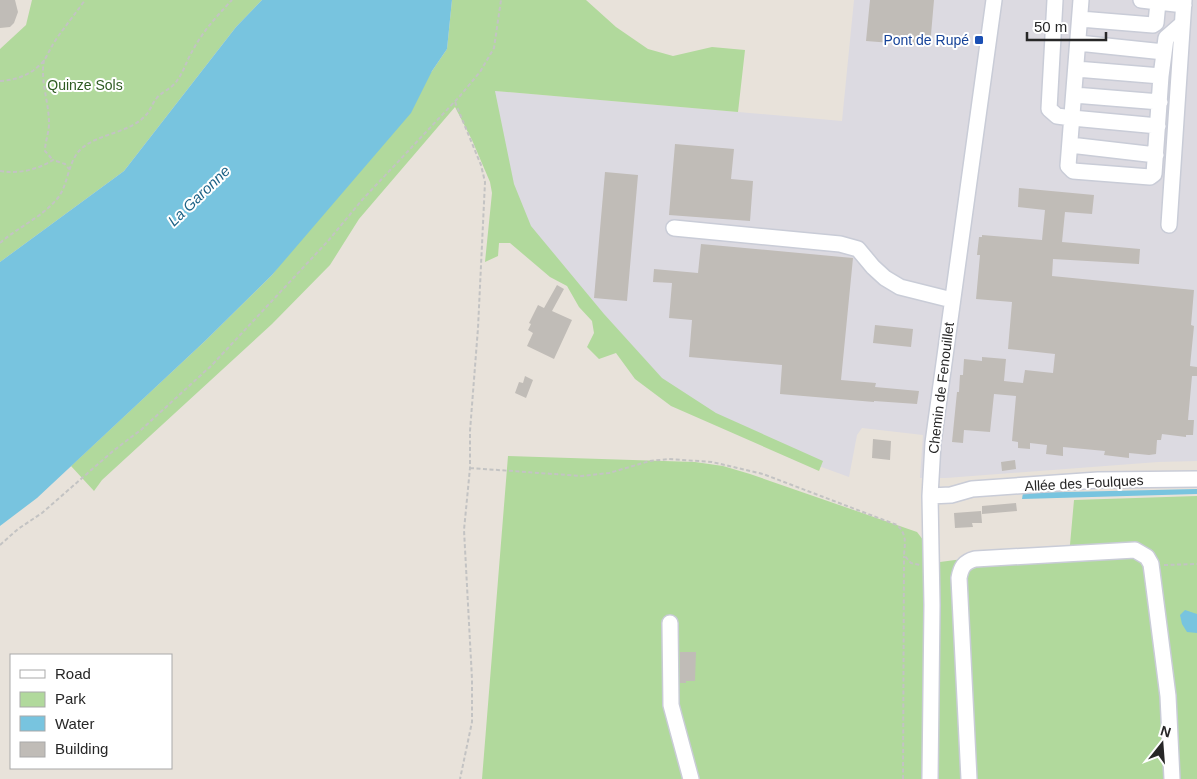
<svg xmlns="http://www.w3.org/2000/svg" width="1197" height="779" viewBox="0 0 1197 779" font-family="Helvetica,sans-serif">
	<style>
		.industrial { fill: #dcdae1 }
		.green { fill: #b1d99c }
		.water { fill: #78c4df }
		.building { fill: #c0bcb7 }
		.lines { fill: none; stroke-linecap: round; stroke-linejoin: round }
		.minor-casing { stroke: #c9ccd7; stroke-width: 18 }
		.path { stroke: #c3c3c3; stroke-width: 2; stroke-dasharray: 4 2.5; stroke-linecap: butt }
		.minor { stroke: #fff; stroke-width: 15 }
		.transit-dot { fill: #1a4fb4; stroke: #fff; stroke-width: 2 }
		.labels { text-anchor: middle; stroke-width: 4; stroke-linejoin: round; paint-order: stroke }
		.transit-label { font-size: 14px; fill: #164399; stroke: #fff; text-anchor: end }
		.park-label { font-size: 14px; fill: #2d5a21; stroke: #fff }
		.street-label { font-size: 14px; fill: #272727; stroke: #fff }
		.water-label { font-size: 15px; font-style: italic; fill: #1c6286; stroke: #fff }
	</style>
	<rect width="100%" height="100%" fill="#e8e2da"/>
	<!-- industrial -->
	<path class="industrial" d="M854 0H1197V461L1158 462 946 478H920L923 435 862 428 857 435 849 477 794 457 658 392 498 199 472 89 842 121Z"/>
	<!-- green -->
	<path class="green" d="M32 0H262L236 27 124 171 0 262V49L26 25Z
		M452 0H586L616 27 648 49 673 56 712 47 745 50 738 112 495 91 514 184 531 226 604 314 662 378 716 413 823 461 819 471 671 406 635 379 616 353 599 359 587 347 594 333 592 321 579 307 567 286 550 277 510 243H499L498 256 485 262 492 193 490 182 472 140 455 107 359 219 330 265 272 324 102 480 94 491 71 466 205 341 272 275 432 71 447 49Z
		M508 456 695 462 723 466 750 474 917 532 940 562 1070 545 1074 500 1197 496V779H482Z"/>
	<!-- water -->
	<path class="water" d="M262 0H452L447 49 432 71 411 113 272 275 205 341 37 498 0 526V262L124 171 236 27Z
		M1197 489V494L1022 499 1023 493Z
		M1185 610 1197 614V633L1187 632 1182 624 1180 615Z"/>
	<!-- building -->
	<path class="building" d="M0 0H15L18 12 14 23 10 27 0 28Z
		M870 0H934L930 46 866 41Z
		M675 144 734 149 731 179 753 181 750 221 669 215Z
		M605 172 638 175 627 301 594 298Z
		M1019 188 1094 195 1092 214 1065 212 1062 242 1140 249 1139 264 1053 259 1052 276 1194 290 1191 325 1194 326 1190 366 1197 367V376H1192L1188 420H1194L1193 435H1186V437L1162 434 1161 440H1157L1156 454 1149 455 1129 453V458L1104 455 1105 451 1063 447V456L1046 454 1047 445 1030 443V449L1018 448V442L1012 441 1016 396 994 394 990 432 964 430 963 443 952 442 957 392H959L960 375H963L964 359 982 361V357L1006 359 1004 381 1023 383 1025 370 1053 373 1055 354 1008 349 1012 302 976 299 980 255H977L979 237H982V235L1042 240 1045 210 1018 207Z
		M701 244 853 258 841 380 876 383 875 387 919 391 917 404 874 401V402L780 394 782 365 689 357 692 320 669 318 672 283 653 282 654 269 698 273Z
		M557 285 564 289 552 311 572 320 554 359 527 346 533 333 528 330 531 324 529 323 538 305 544 308Z
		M875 325 913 329 911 347 873 343Z
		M525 376 533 380 526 398 515 393 519 382 523 383Z
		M873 439 891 441 890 460 872 458Z
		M1015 460 1016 469 1002 471 1001 462Z
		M1016 503 1017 511 982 514V506Z
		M981 511 982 523H972L973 527 955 528 954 513Z
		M680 652H696L695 681H686V683H680Z"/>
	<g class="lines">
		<defs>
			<path id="minor" d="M1055 0 1049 109 1057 116 1072 118 1158 126
				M1081 0 1068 166 1073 171 1150 177 1154 174 1161 76 1166 38 1182 24
				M1141 0 1184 5
				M1080 19 1153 25 1156 23 1158 2
				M1078 43 1164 52
				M1076 69 1161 76
				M1074 95 1160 102
				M1070 145 1156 155
				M1169 225 1184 0
				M674 228 840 244 858 249 873 267 885 278 900 287 952 300
				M930 496 951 495 972 489 1098 480 1197 479
				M670 623 671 705 691 779
				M930 779 932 605 930 496 933 443 994 0
				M969 779 959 578C961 567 964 562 975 559L1135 550 1147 557 1151 564 1168 696 1172 779"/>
		</defs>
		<!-- minor casing -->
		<use href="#minor" class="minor-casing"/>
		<!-- path -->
		<path class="path" d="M44 60C40 81 49 102 49 123 49 133 45 142 45 151L53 160
			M0 81C17 80 34 74 45 59 49 52 52 45 57 38 66 25 76 13 85 0
			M455 102 481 165 485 182 478 328 470 431V468L464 530 472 679V722L460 779
			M0 171C19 174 37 170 53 160L65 164 69 169
			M0 243C18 227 41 218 57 199 69 185 67 161 82 148 100 133 130 133 146 115 150 111 152 104 156 99 161 92 171 89 176 82 184 72 187 59 194 48 204 30 218 15 232 0
			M470 468 581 476 609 473 650 461 669 459 712 462 763 474 897 525C907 534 905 543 904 555L911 563 920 565
			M0 545 18 529 42 513 113 451 142 429 212 365 328 241 362 200 459 97 480 72 494 48 501 0
			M1164 565 1197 564
			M903 779 904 556"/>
		<!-- minor -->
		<use href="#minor" class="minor"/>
	</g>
	<!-- markers -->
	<rect class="transit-dot" x="974" y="35" width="10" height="10" rx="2.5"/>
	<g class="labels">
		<!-- transit labels -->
		<g class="transit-label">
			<text x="969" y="45">Pont de Rupé</text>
		</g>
		<!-- park labels -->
		<g class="park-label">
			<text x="85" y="90">Quinze Sols</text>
		</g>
		<!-- street labels -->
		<g class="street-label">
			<text transform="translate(941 388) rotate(-83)" y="5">Chemin de Fenouillet</text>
			<text transform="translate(1084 483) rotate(-3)" y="5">Allée des Foulques</text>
		</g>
		<!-- water labels -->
		<g class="water-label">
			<text transform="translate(199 196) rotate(-44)" y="5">La Garonne</text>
		</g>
	</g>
	<!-- legend -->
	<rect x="10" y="654" width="162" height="115" fill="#ffffff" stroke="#a9a9a9"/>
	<rect x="20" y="670" width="25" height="8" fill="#ffffff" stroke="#a9a9a9"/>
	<text x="55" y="679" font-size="15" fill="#272727">Road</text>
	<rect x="20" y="692" width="25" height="15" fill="#b1d99c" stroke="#a9a9a9"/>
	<text x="55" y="704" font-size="15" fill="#272727">Park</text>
	<rect x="20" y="716" width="25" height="15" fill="#78c4df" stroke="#a9a9a9"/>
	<text x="55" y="729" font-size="15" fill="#272727">Water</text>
	<rect x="20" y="742" width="25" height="15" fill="#c0bcb7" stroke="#a9a9a9"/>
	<text x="55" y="754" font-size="15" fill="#272727">Building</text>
	<!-- north arrow -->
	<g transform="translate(1162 744) rotate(17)" stroke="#ffffff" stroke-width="4" paint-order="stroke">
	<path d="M0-4L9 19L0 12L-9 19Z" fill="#272727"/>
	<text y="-8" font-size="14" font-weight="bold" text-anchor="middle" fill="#272727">N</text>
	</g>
	<!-- scale -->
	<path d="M1027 32v8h79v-8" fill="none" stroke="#272727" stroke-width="2.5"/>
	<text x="1034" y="32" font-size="15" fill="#272727" stroke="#ffffff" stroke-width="4" paint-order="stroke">50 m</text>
</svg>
